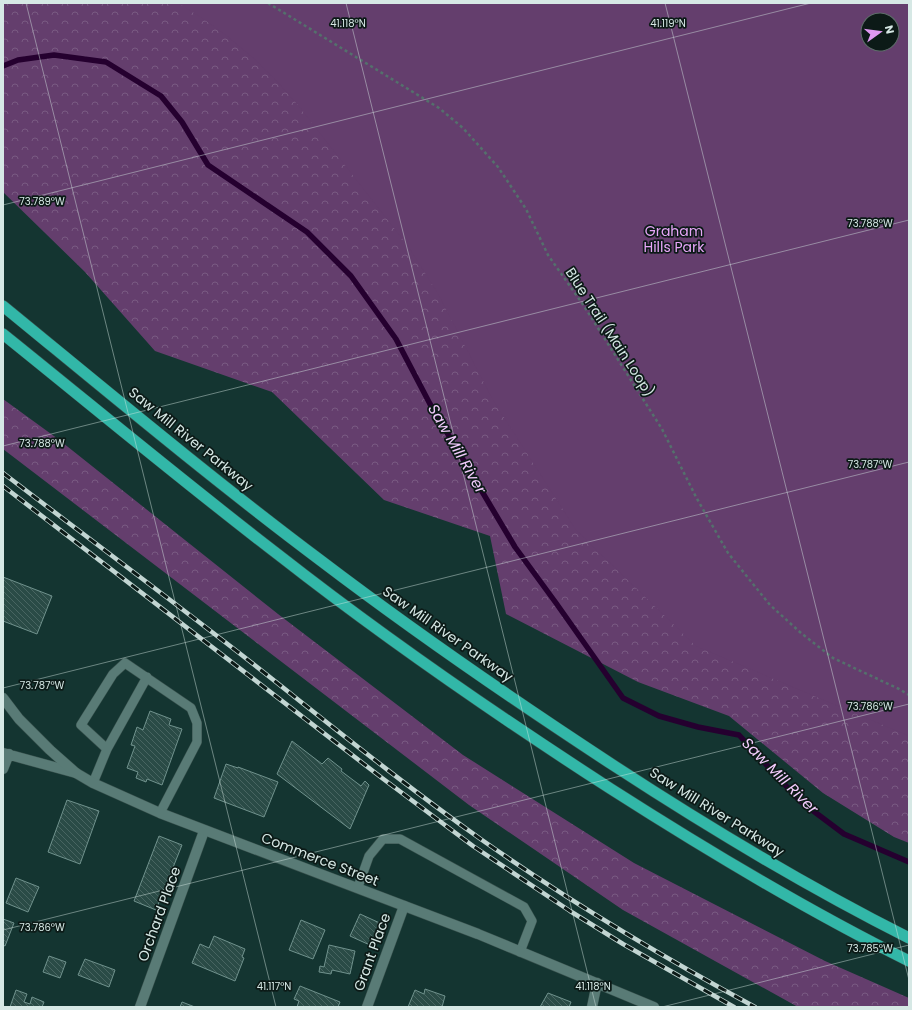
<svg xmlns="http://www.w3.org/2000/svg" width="912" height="1010" viewBox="0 0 912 1010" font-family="Poppins,sans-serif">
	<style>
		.forest { fill: url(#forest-crowns); fill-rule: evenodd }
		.park { fill: #643e6d; fill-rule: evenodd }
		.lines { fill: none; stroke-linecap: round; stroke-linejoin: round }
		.stream { stroke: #25002f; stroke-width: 5.5 }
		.building { fill: url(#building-back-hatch); stroke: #70928d }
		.service-casing { stroke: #38514d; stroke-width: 10 }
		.minor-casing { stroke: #38514d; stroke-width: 11 }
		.secondary-casing { stroke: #38514d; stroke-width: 11 }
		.trunk-casing { stroke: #38514d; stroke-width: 12 }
		.path { stroke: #54706c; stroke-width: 2.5; stroke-dasharray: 3 3; stroke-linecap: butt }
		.service { stroke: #597b76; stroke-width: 9 }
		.minor { stroke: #597b76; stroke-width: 10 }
		.secondary { stroke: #597b76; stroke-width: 10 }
		.trunk { stroke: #32b7a8; stroke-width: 11 }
		.rail-casing { stroke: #c2d5d2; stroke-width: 4.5 }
		.rail { stroke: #0c1a17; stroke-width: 3; stroke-dasharray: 9; stroke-linecap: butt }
		.ticks { fill: none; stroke: #d6e8e5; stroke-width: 1; stroke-opacity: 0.45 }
		.labels { text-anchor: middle; stroke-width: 3.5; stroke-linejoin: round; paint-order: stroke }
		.park-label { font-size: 14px; fill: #e7a6f8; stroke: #0c1a17 }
		.street-label { font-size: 14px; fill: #d6e8e5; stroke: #0c1a17 }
		.water-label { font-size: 15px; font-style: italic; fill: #f4cdfe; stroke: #0c1a17 }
		.ticks-label { font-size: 10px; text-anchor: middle; fill: #d6e8e5; stroke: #0c1a17; stroke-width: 3.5; stroke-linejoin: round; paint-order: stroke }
	</style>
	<defs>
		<pattern id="forest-crowns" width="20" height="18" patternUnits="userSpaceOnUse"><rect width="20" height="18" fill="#643e6d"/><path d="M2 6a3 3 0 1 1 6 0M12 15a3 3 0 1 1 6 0" fill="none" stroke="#795a82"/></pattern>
		<pattern id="building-back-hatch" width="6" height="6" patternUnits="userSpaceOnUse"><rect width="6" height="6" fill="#2a4b46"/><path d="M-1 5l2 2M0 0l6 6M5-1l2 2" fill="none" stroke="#486561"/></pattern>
	</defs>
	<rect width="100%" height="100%" fill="#143531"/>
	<!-- forest -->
	<path class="forest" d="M3 3H909V843L894 837 823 793 729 716 638 682 506 614 490 536 384 500 272 392 155 351 85 272 3 192ZM868 20H892V44H868Z
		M3 399 58 439 278 614 463 755 634 863 825 961 909 998V1007H798L623 910 469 805 3 449Z"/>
	<!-- park -->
	<path class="park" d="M178 3H909V736L696 646 576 530 493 400 437 292 408 246 298 105 274 78 251 56 227 36 202 18ZM868 20H892V44H868Z"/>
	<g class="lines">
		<!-- stream -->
		<path class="stream" d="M3 66 18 60 54 55 106 62 161 96 182 122 208 165 307 232 351 276 396 339 430 404 515 547 556 603 623 698 659 716 698 727 739 735 800 801 844 834 909 862"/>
	</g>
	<!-- building -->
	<path class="building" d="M3 577 52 596 37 634 3 621Z
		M150 711 171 719 169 725 182 729 162 785 147 779 146 782 136 778 138 772 127 768 135 746 131 745 137 727 143 730Z
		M292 741 322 764 328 758 342 769 341 771 361 786 365 781 369 785 350 829 277 774Z
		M226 764 238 768V767L278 782 264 817 214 798Z
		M67 800 99 811 80 864 48 852Z
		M159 836 182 845 156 910 134 901Z
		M16 878 39 887 28 912 6 903Z
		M360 914 382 924 372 946 350 936Z
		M3 919 14 923 5 946 3 945Z
		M301 920 325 930 313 959 289 950Z
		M214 936 245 949 242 957 244 958 235 981 192 963 200 944 209 948Z
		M329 945 355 951 350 974 332 970 331 974 319 972 320 966 324 967Z
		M49 956 66 962 60 978 43 972Z
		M85 959 115 970 109 987 78 975Z
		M300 986 340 1002 338 1007H297L299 1001 294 999Z
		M425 989 445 996 442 1007H408L415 990 424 994Z
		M16 990 27 994 24 1002 30 1004 32 997 44 1002 42 1007H10Z
		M548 993 571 1002 569 1007H540Z
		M182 1002 195 1007H180Z"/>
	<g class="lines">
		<defs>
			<path id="service" d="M107 749 81 725 113 674 125 663 191 708 197 723V742L160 813
				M93 783 107 749 147 677
				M358 887 369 856 383 839H400L524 907 532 921 520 952"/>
			<path id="minor" d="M3 753 76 773
				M3 769 9 754
				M140 1007 204 831
				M367 1007 404 906
				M592 1007 597 983"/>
			<path id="secondary" d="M3 698 19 719 50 750 76 773 93 783 160 813 478 934 654 1007"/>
			<path id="trunk" d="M3 306C108 392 212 479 320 560 416 633 515 701 616 767 711 829 808 887 909 938
				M3 334C95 408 186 484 280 556 386 639 498 716 611 789 708 851 806 910 909 961"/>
		</defs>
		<!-- service casing -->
		<use href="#service" class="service-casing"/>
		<!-- minor casing -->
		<use href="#minor" class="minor-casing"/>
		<!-- secondary casing -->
		<use href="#secondary" class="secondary-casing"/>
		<!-- trunk casing -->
		<use href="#trunk" class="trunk-casing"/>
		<!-- path -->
		<path class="path" d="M268 3 439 108 463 128 498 167 526 209 548 255 584 306 662 429 696 497 728 553 770 605 801 633 833 658 899 689 909 695"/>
		<!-- service -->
		<use href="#service" class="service"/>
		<!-- minor -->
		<use href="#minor" class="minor"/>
		<!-- secondary -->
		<use href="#secondary" class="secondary"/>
		<!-- trunk -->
		<use href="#trunk" class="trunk"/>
		<defs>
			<path id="rail" d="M3 473C83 534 163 594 243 656 322 718 400 782 482 840 569 901 661 956 755 1007
				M3 486 382 778 473 846 570 911 623 944 734 1007"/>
		</defs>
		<!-- rail casing -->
		<use href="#rail" class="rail-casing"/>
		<!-- rail -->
		<use href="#rail" class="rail"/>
	</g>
	<!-- ticks -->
	<path class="ticks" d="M26 3 276 1007M346 3 596 1007M665 3 909 980M3 205 811 3M3 446 909 220M3 688 909 462M3 930 909 704M662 1007 909 945"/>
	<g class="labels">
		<!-- park labels -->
		<g class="park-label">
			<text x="674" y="236">Graham<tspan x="674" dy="16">Hills Park</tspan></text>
		</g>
		<!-- street labels -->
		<g class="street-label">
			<text transform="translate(610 332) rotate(57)" y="5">Blue Trail (Main Loop)</text>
			<text transform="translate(191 439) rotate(39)" y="5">Saw Mill River Parkway</text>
			<text transform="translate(448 634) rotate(35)" y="5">Saw Mill River Parkway</text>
			<text transform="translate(717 812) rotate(32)" y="5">Saw Mill River Parkway</text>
			<text transform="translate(320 859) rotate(21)" y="5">Commerce Street</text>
			<text transform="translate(159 914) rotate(-70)" y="5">Orchard Place</text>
			<text transform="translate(372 952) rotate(-70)" y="5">Grant Place</text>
		</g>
		<!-- water labels -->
		<g class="water-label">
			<text transform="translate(457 449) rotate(60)" y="5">Saw Mill River</text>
			<text transform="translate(780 776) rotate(45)" y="5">Saw Mill River</text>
		</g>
	</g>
	<g class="ticks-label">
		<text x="668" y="27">41.119°N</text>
		<text x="348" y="27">41.118°N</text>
		<text x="42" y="205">73.789°W</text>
		<text x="870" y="227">73.788°W</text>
		<text x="42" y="447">73.788°W</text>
		<text x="870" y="468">73.787°W</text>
		<text x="42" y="689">73.787°W</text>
		<text x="870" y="710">73.786°W</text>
		<text x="42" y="931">73.786°W</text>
		<text x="870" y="952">73.785°W</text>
		<text x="274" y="990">41.117°N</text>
		<text x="593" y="990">41.118°N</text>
	</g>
	<!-- border -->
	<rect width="912" height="1010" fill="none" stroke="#d6e8e5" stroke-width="8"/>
	<!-- north arrow -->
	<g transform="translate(880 32) rotate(76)"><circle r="19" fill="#0c1a17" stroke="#5d6c69"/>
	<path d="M0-3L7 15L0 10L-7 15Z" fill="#df98f1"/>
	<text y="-6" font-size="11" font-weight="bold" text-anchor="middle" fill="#d6e8e5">N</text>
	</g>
</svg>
